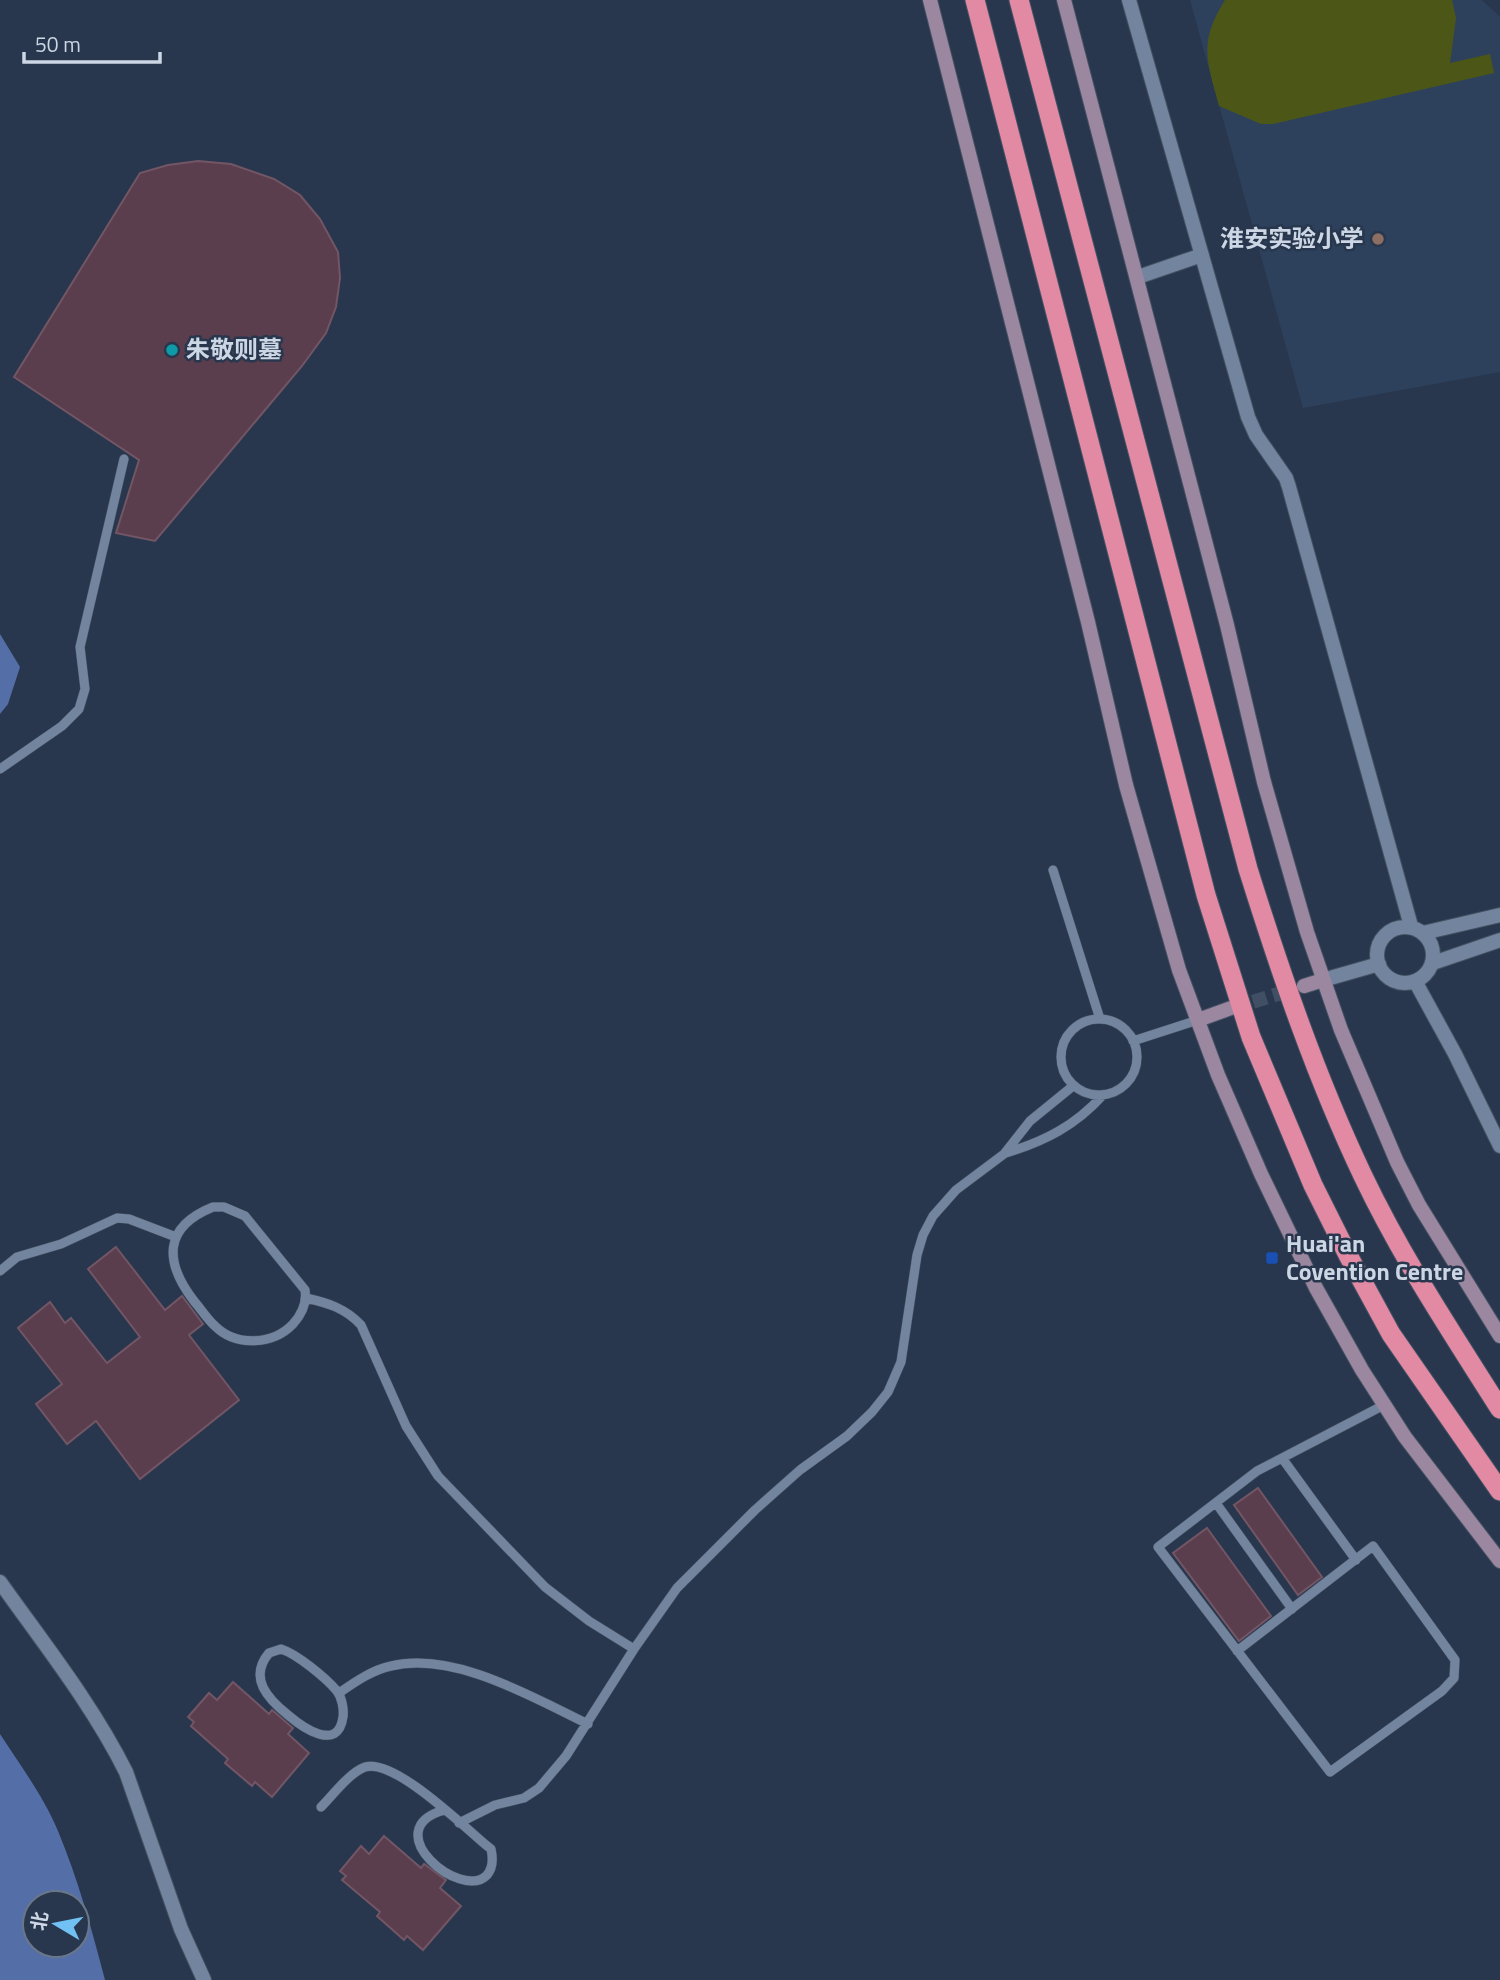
<svg xmlns="http://www.w3.org/2000/svg" width="1500" height="1980" viewBox="0 0 1500 1980" font-family="'Titillium Web','Noto Sans SC',sans-serif">
	<style>
		.built { fill: #2d415c }
		.green { fill: #4c5717 }
		.water { fill: #546ea8; fill-rule: evenodd }
		.building { fill: #5a3e4d; stroke: #725665; stroke-width: 2 }
		.lines { fill: none; stroke-linecap: round; stroke-linejoin: round }
		.secondary-tunnel { stroke: #414f64; stroke-width: 14; stroke-dasharray: 14 7; stroke-linecap: butt }
		.service-casing { stroke: #455264; stroke-width: 10 }
		.minor-casing { stroke: #455264; stroke-width: 16 }
		.tertiary-casing { stroke: #455264; stroke-width: 16 }
		.secondary-casing { stroke: #455264; stroke-width: 16 }
		.trunk-casing { stroke: #455264; stroke-width: 21 }
		.service { stroke: #73859e; stroke-width: 9 }
		.minor { stroke: #73859e; stroke-width: 14 }
		.tertiary { stroke: #73859e; stroke-width: 14 }
		.secondary { stroke: #9c87a0; stroke-width: 14 }
		.trunk { stroke: #e28aa4; stroke-width: 19 }
		.education-dot { fill: #8d6e63; stroke: #28374d; stroke-width: 2.5 }
		.culture-dot { fill: #0f9aa8; stroke: #28374d; stroke-width: 2.5 }
		.transit-dot { fill: #1a4fb4; stroke: #28374d; stroke-width: 2.5 }
		.labels { text-anchor: middle; stroke-width: 5; stroke-linejoin: round; paint-order: stroke }
		.poi-label { font-size: 24px; font-weight: bold; fill: #ccd6e4; stroke: #28374d; text-anchor: start }
	</style>
	<rect width="100%" height="100%" fill="#28374d"/>
	<!-- built -->
	<path class="built" d="M1190 0H1482L1500 17V372L1303 408Z"/>
	<!-- green -->
	<path class="green" d="M1225 0H1452L1456 18 1450 63 1490 54 1494 73 1273 124H1261L1219 106C1207 61 1198 43 1225 0Z"/>
	<!-- water -->
	<path class="water" d="M0 634 20 667 8 704 0 714Z
		M0 1734C20 1765 44 1797 58 1831 78 1879 92 1930 105 1980H0ZM77 1903V1945H35V1903Z"/>
	<!-- building -->
	<path class="building" d="M198 161 231 164 274 179 300 195 320 219 338 252 340 278 336 307 326 333 302 366 155 541 116 533 139 460 14 377 140 173 168 165Z
		M116 1247 165 1310 182 1296 203 1324 189 1335 239 1400 140 1479 96 1421 67 1444 36 1404 62 1384 18 1328 50 1302 65 1323 71 1318 107 1363 140 1337 88 1269Z
		M1258 1488 1322 1577 1298 1595 1234 1505Z
		M1207 1528 1271 1616 1239 1641 1173 1553Z
		M233 1682 269 1714 272 1710 293 1728 288 1734 309 1753 272 1797 255 1782 252 1786 225 1763 228 1759 191 1726 194 1722 188 1717 209 1693 217 1700Z
		M384 1836 421 1868 424 1864 446 1880 440 1888 461 1906 423 1950 407 1936 404 1940 377 1916 380 1912 342 1880 346 1876 340 1871 361 1846 369 1854Z"/>
	<g class="lines">
		<!-- secondary-tunnel -->
		<path class="secondary-tunnel" d="M1233 1008 1297 988"/>
		<defs>
			<path id="service" d="M0 769 62 726 79 709 85 689 80 647 124 459
				M1053 870 1100 1019
				M1061 1057a38 38 0 1 1 76 0a38 38 0 1 1-76 0Z
				M1133 1041 1198 1020
				M1006 1153C1045 1141 1075 1126 1103 1095
				M213 1207H224L245 1216 305 1290C307 1303 302 1314 293 1324 273 1345 236 1347 215 1326 207 1319 201 1309 194 1301 164 1262 163 1227 213 1207Z
				M0 1271 17 1257 61 1244 117 1218 129 1219 176 1237
				M306 1298C328 1303 345 1308 361 1325L406 1426 438 1476 545 1587 589 1621 634 1649
				M1282 1458 1356 1560
				M1216 1503 1292 1609
				M281 1649C297 1654 326 1678 337 1691 342 1698 344 1709 343 1717 338 1753 302 1727 288 1715 268 1699 248 1678 269 1653Z
				M1237 1651 1373 1546 1455 1660 1454 1678 1442 1691 1330 1772 1158 1547 1257 1471 1384 1405
				M339 1693C355 1682 372 1670 391 1666 454 1651 532 1697 588 1724
				M321 1807C333 1795 349 1773 365 1767 394 1758 463 1826 486 1845L491 1849C493 1858 493 1868 487 1875 462 1902 375 1830 444 1810
				M459 1823 495 1805 524 1798 539 1788 566 1756 634 1649 677 1588 755 1510 800 1470 847 1436 872 1412 888 1392 901 1362 917 1255 923 1235 933 1216 956 1190 1004 1154 1030 1121 1073 1086"/>
			<path id="minor" d="M1129 0 1248 417 1256 435 1286 478 1289 487 1411 926
				M1138 277 1202 255
				M1377 955a28 28 0 1 1 56 0a28 28 0 1 1-56 0Z
				M1423 933 1500 915
				M1433 963 1500 940
				M1323 980 1379 964
				M1415 981 1455 1054 1500 1146"/>
			<path id="tertiary" d="M0 1582C44 1644 92 1704 126 1772L181 1929 204 1980"/>
			<path id="secondary" d="M930 0 1088 622 1126 785 1179 970 1218 1075 1261 1174 1316 1288 1362 1370 1405 1437 1500 1561
				M1064 0 1227 625 1264 782 1307 932 1341 1030 1397 1162 1419 1205 1500 1336
				M1304 986 1323 980
				M1198 1020 1231 1008"/>
			<path id="trunk" d="M975 0 1206 895 1251 1037 1313 1185 1349 1257 1391 1334 1500 1491
				M1019 0 1248 869C1281 974 1316 1077 1363 1176 1402 1258 1452 1333 1500 1409"/>
		</defs>
		<!-- service casing -->
		<use href="#service" class="service-casing"/>
		<!-- minor casing -->
		<use href="#minor" class="minor-casing"/>
		<!-- tertiary casing -->
		<use href="#tertiary" class="tertiary-casing"/>
		<!-- secondary casing -->
		<use href="#secondary" class="secondary-casing"/>
		<!-- trunk casing -->
		<use href="#trunk" class="trunk-casing"/>
		<!-- service -->
		<use href="#service" class="service"/>
		<!-- minor -->
		<use href="#minor" class="minor"/>
		<!-- tertiary -->
		<use href="#tertiary" class="tertiary"/>
		<!-- secondary -->
		<use href="#secondary" class="secondary"/>
		<!-- trunk -->
		<use href="#trunk" class="trunk"/>
	</g>
	<!-- markers -->
	<circle class="education-dot" cx="1378" cy="239" r="7"/>
	<circle class="culture-dot" cx="172" cy="350" r="7"/>
	<rect class="transit-dot" x="1265" y="1251" width="14" height="14" rx="3.5"/>
	<g class="labels">
		<!-- poi labels -->
		<g class="poi-label">
			<text x="1364" y="247" text-anchor="end">淮安实验小学</text>
			<text x="186" y="358">朱敬则墓</text>
			<text x="1286" y="1252">Huai'an<tspan x="1286" dy="28">Covention Centre</tspan></text>
		</g>
	</g>
	<!-- north arrow -->
	<g transform="translate(56 1924) rotate(280)"><circle r="33" fill="#28374d" stroke="#6a7789" stroke-width="2"/>
	<path d="M0-5L12 26L0 18L-12 26Z" fill="#71c1f4"/>
	<text y="-10" font-size="19" font-weight="bold" text-anchor="middle" fill="#ccd6e4">北</text>
	</g>
	<!-- scale -->
	<path d="M24 52v10h136v-10" fill="none" stroke="#ccd6e4" stroke-width="3.5"/>
	<text x="35" y="52" font-size="21" fill="#ccd6e4" stroke="#28374d" stroke-width="5" paint-order="stroke">50 m</text>
</svg>
